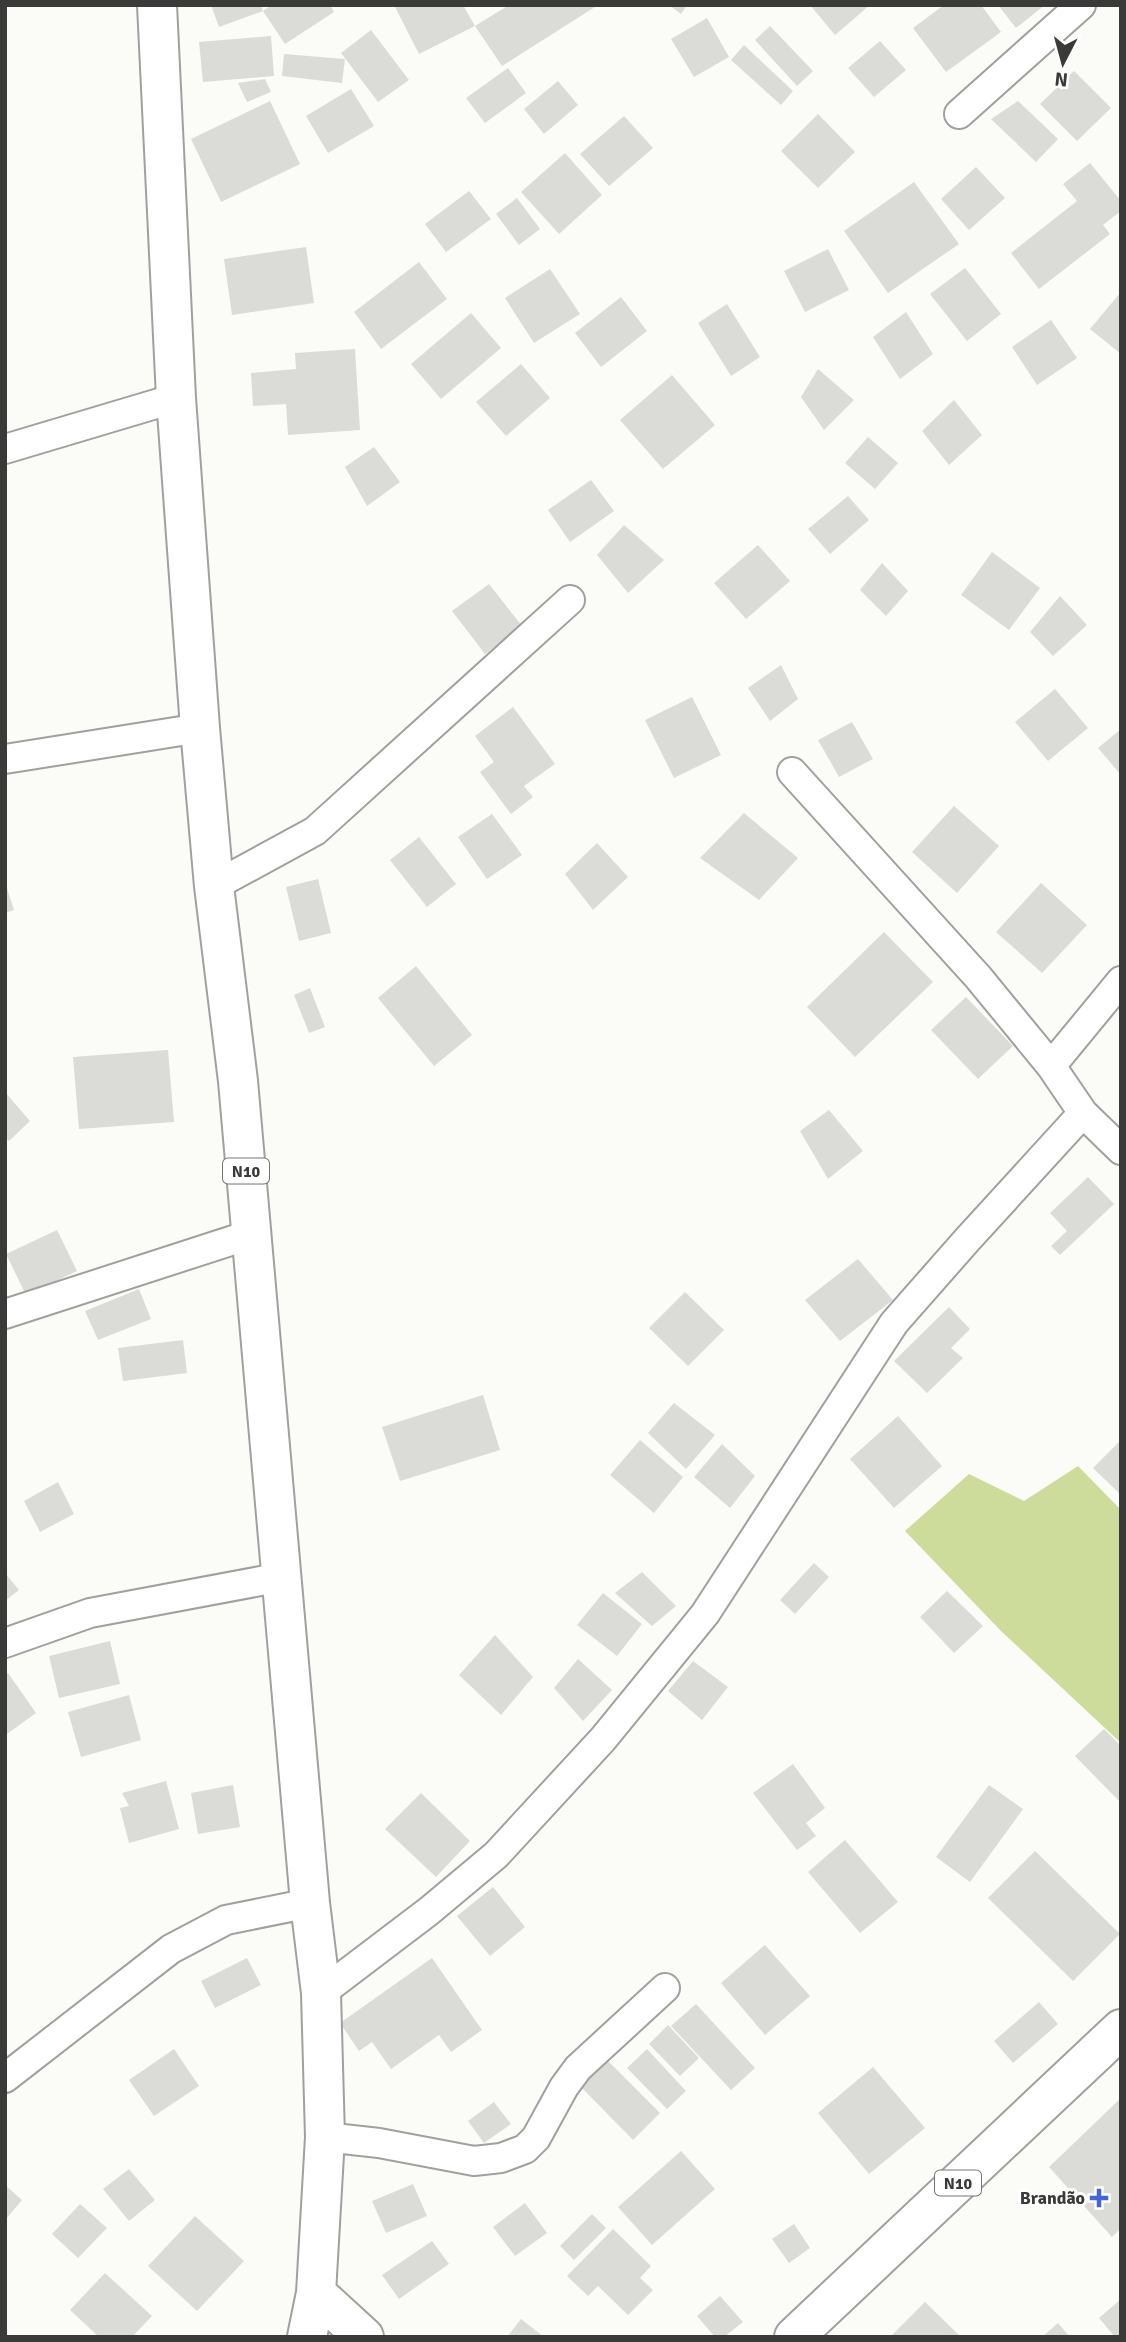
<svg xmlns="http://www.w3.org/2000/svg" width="1126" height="2342" viewBox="0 0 1126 2342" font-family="Signika,sans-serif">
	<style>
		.green { fill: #cedc9b }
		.building { fill: #dbdcd8 }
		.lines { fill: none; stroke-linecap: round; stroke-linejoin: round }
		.street-casing { stroke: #a0a19d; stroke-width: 32 }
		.primary-casing { stroke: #a0a19d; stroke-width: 42 }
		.street { stroke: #fff; stroke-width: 28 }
		.primary { stroke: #fff; stroke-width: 38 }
		.poi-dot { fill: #4464d7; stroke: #fff; stroke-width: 2.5 }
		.labels { text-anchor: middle; stroke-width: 6; stroke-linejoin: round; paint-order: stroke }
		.shield { fill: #fff; stroke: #757674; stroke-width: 2 }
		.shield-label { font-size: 16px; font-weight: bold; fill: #3a3b39 }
		.poi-label { font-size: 18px; font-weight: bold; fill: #3a3b39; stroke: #fff; text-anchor: end }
	</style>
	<rect width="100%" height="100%" fill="#fbfcf8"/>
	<!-- green -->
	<path class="green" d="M1078 1466 1121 1510V1586L1119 1588 1121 1590V1743L1001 1631 905 1531 969 1474 1024 1501Z"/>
	<!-- building -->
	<path class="building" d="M211 5H261L263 11 219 27Z
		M272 5H330L334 12 285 44 263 11Z
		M394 5H463L475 26 419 54Z
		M509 5H598L502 66 475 26Z
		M669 5H687L681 14Z
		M810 5H870L835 35Z
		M944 5H981L1001 32 946 72 913 28Z
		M998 5H1045L1016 28Z
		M707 18 729 57 694 77 671 39Z
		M770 26 813 71 797 86 755 40Z
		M371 30 409 80 378 102 341 53Z
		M271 36 274 76 203 82 199 42Z
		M880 41 906 70 874 97 848 68Z
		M744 45 793 91 781 105 731 60Z
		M284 54 345 59 342 83 282 76Z
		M508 68 526 93 485 123 466 98Z
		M1074 71 1111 108 1077 141 1040 104Z
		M265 79 271 92 247 102 238 83Z
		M558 81 578 105 544 134 524 109Z
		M351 89 374 126 328 153 306 116Z
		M270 101 300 164 221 202 191 139Z
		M1018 101 1058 139 1036 162 991 119Z
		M818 114 855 152 818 188 781 151Z
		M624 116 653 148 609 186 580 154Z
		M565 153 602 195 559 234 521 192Z
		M1090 163 1121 201V211L1103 225 1110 234 1039 289 1011 253 1077 201 1063 184Z
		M976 167 1005 198 969 230 941 199Z
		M914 182 959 244 888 293 844 231Z
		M469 191 491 219 446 252 425 224Z
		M517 198 540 229 519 245 496 214Z
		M306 247 314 303 232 315 224 259Z
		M828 249 849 290 805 312 784 271Z
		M419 262 447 299 381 349 354 312Z
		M965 268 1001 314 967 341 930 294Z
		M550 269 580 314 534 343 505 298Z
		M1121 292V354L1090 329Z
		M621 297 647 331 601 367 575 333Z
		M727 304 760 357 731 376 698 323Z
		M906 312 933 354 900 379 873 337Z
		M471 313 501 348 441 399 411 364Z
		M1051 320 1077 358 1037 385 1012 347Z
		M355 349 360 430 288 435 286 404 253 406 251 373 296 369 295 353Z
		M521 364 550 398 506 436 476 402Z
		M818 369 854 400 824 430 801 397Z
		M672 375 715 425 663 469 620 420Z
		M954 400 982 435 949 465 922 431Z
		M868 437 898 463 875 489 845 463Z
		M374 447 400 482 367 506 345 467Z
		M591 480 614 511 570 542 548 510Z
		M848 496 869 520 830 554 808 529Z
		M624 525 664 560 628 593 597 555Z
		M758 545 790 581 746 619 714 583Z
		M992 552 1040 588 1009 630 961 595Z
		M882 563 908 591 886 616 860 590Z
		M489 584 522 626 485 654 452 611Z
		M1060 596 1087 625 1053 656 1030 632Z
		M781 665 798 699 770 721 748 688Z
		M1055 689 1088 728 1048 761 1015 722Z
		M692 697 721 755 674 778 645 720Z
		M513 707 555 764 524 786 533 797 511 814 480 772 494 762 475 736Z
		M852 722 873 759 839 777 818 740Z
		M1121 729V775L1098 748Z
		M954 806 999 846 957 893 912 852Z
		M744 813 798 858 759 900 700 858Z
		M492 814 522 855 487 879 458 837Z
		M419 837 456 884 427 907 390 860Z
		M597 843 628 877 593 910 565 874Z
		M318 879 331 933 299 941 286 887Z
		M5 882 14 910 5 913Z
		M1041 883 1087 925 1042 973 996 932Z
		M884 932 933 982 855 1057 807 1007Z
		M416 966 472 1035 434 1066 378 998Z
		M310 988 325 1027 309 1033 294 995Z
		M966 997 1013 1046 978 1079 931 1030Z
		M168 1050 174 1122 79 1129 73 1057Z
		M5 1092 30 1121 9 1141 5 1137Z
		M829 1110 863 1151 828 1179 800 1131Z
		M1088 1177 1114 1204 1060 1255 1051 1246 1067 1231 1050 1213Z
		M57 1230 77 1271 26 1295 6 1254Z
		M858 1259 893 1300 840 1341 805 1300Z
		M139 1289 151 1319 98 1340 85 1311Z
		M685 1292 724 1330 688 1366 649 1328Z
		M949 1307 970 1329 951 1348 963 1358 927 1393 894 1361Z
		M183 1340 187 1373 123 1381 118 1348Z
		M483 1395 500 1450 400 1481 382 1427Z
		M674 1403 715 1435 686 1469 648 1433Z
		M898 1416 942 1466 894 1508 850 1459Z
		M640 1440 683 1477 654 1513 610 1475Z
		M1121 1440V1495L1093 1468Z
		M722 1444 755 1476 730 1508 694 1477Z
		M58 1482 74 1514 40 1532 24 1501Z
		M814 1563 829 1577 795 1614 780 1600Z
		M642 1572 676 1606 652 1626 615 1593Z
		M5 1573 19 1590 5 1601Z
		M947 1591 983 1626 954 1653 920 1617Z
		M603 1593 642 1624 617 1656 577 1625Z
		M495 1635 533 1677 501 1715 459 1675Z
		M110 1641 120 1684 59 1698 49 1656Z
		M578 1659 612 1690 583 1721 554 1688Z
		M693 1661 728 1687 702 1720 668 1691Z
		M8 1673 36 1713 7 1734 5 1675Z
		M129 1695 141 1740 81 1757 68 1712Z
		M1104 1729 1121 1746V1803L1075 1756Z
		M793 1764 825 1808 806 1823 816 1836 797 1850 753 1793Z
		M166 1781 179 1829 129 1843 120 1808 129 1806 122 1793Z
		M233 1785 240 1827 198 1834 191 1793Z
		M989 1785 1023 1809 970 1882 936 1857Z
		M421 1793 470 1841 436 1877 385 1829Z
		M845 1840 898 1902 860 1933 808 1872Z
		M1035 1851 1120 1934 1073 1981 988 1898Z
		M493 1887 525 1927 490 1956 457 1916Z
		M765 1945 810 1996 765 2035 721 1983Z
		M247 1958 261 1985 215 2008 201 1981Z
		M432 1958 482 2030 451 2052 439 2035 391 2069 372 2042 359 2051 340 2023Z
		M1039 2002 1058 2024 1013 2063 994 2041Z
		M696 2004 755 2068 731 2090 671 2026Z
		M668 2025 699 2058 680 2076 649 2044Z
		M174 2049 199 2086 154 2116 129 2080Z
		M647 2049 686 2091 667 2109 627 2068Z
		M607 2060 660 2113 633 2140 580 2086Z
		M873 2067 925 2128 869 2174 818 2113Z
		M1121 2098V2228L1112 2237 1049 2167Z
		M494 2102 511 2124 484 2143 468 2121Z
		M681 2151 715 2189 652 2245 618 2207Z
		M129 2169 155 2200 129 2221 103 2189Z
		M413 2184 427 2216 386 2233 372 2201Z
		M5 2185 22 2200 5 2220Z
		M525 2203 547 2233 515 2256 493 2227Z
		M80 2204 107 2228 78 2258 52 2234Z
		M592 2214 606 2228 574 2260 560 2246Z
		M195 2216 244 2261 197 2311 148 2266Z
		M794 2224 810 2248 789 2263 772 2239Z
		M613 2229 651 2266 640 2278 653 2290 628 2315 598 2286 588 2296 567 2276Z
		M432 2241 449 2264 399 2299 382 2275Z
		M105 2273 152 2316 132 2337H99L70 2310Z
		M720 2296 743 2322 724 2337H715L697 2316Z
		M1121 2299V2337H1115L1099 2318Z
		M925 2302 961 2337H890Z
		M521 2319 544 2337H507Z
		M1058 2323 1070 2337H1042Z"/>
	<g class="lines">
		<defs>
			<path id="street" d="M959 114 1081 5
				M5 449 176 398
				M5 759 200 728
				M792 772 978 977 1051 1066 1083 1113 1121 1150
				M214 886 315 831 570 600
				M1051 1066 1121 981
				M5 1314 252 1234
				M5 1643 90 1613 282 1577
				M321 1993 429 1911 496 1855 603 1739 705 1614 894 1323 967 1240 1083 1113
				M5 2078 171 1949 226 1920 310 1903
				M325 2137 379 2143 474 2161 501 2158 525 2149 536 2138 564 2087 578 2068 665 1988"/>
			<path id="primary" d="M157 5 176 398 200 728 214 886 238 1081 310 1903 321 1993 325 2137 316 2293 307 2337
				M316 2293 364 2337
				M794 2337 1121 2029"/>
		</defs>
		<!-- street casing -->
		<use href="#street" class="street-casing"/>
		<!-- primary casing -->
		<use href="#primary" class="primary-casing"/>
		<!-- street -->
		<use href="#street" class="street"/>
		<!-- primary -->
		<use href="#primary" class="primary"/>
	</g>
	<!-- markers -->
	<path class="poi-dot" d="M1095.5 2187.5h7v7h7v7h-7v7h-7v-7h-7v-7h7z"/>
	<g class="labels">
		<!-- shield labels -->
		<g class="shield">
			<rect x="223" y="1158.5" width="46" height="25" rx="5"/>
			<rect x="935" y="2170.5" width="46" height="25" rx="5"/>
		</g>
		<g class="shield-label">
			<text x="246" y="1177">N10</text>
			<text x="958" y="2189">N10</text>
		</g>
		<!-- poi labels -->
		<g class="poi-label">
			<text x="1085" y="2204">Brandão</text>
		</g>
	</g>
	<!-- border -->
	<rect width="1126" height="2342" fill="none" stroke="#3a3b39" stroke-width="14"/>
	<!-- north arrow -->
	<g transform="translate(1063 63) rotate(186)" stroke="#ffffff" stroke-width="5" paint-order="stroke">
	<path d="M0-5L12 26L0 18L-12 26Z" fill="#3a3b39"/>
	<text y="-10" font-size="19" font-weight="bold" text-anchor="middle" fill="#3a3b39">N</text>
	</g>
</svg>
